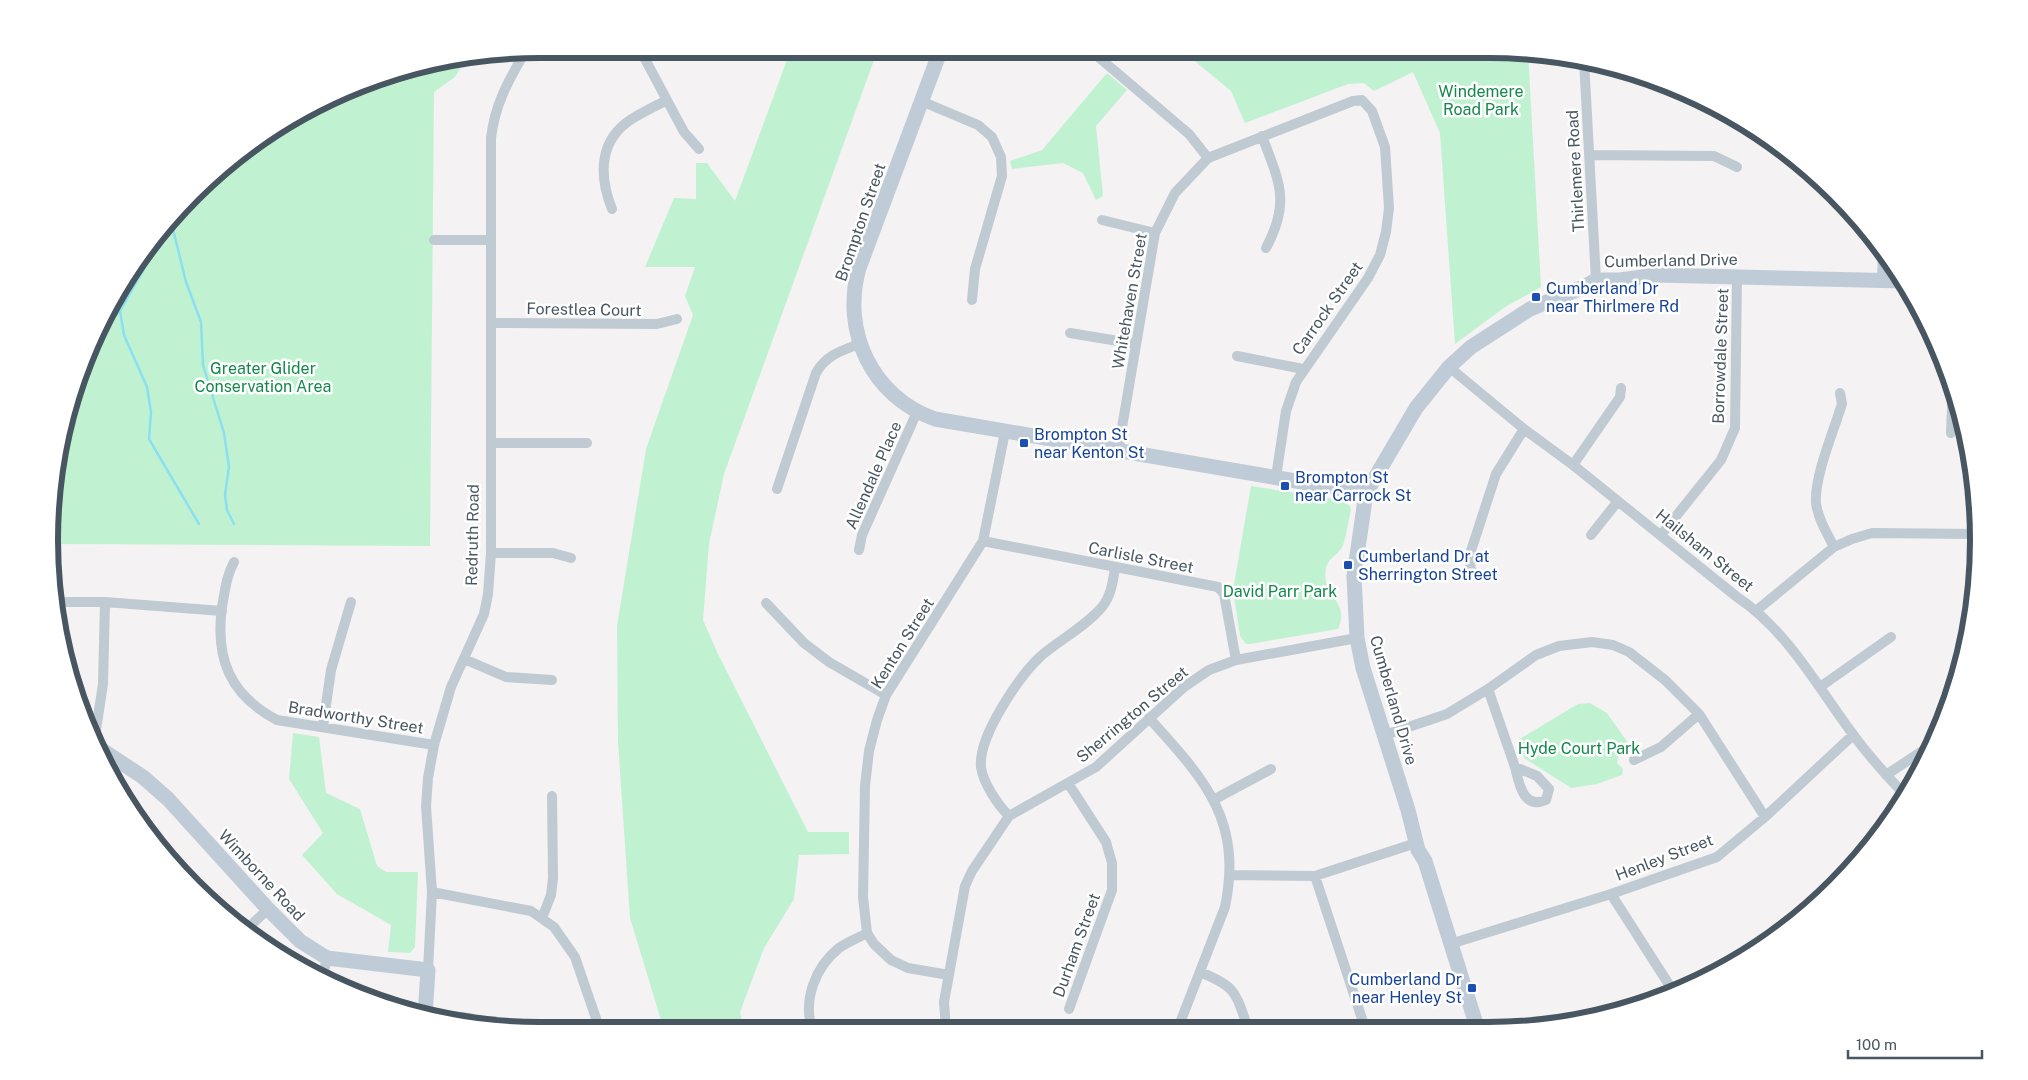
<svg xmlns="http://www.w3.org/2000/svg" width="2028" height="1080" viewBox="0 0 2028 1080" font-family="'Public Sans',sans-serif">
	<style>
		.green { fill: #c0f2d2 }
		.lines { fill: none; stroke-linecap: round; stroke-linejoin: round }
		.stream { stroke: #8bdff1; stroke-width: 2.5 }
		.street { stroke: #bfcad2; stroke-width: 10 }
		.secondary { stroke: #bfcbd6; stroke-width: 15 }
		.transit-dot { fill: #1a4fb4; stroke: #fff; stroke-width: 2 }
		.labels { text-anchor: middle; stroke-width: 5; stroke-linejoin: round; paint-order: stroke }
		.park-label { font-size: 16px; fill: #13884a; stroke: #fff }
		.street-label { font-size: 16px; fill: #485661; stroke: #fff }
		.transit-label { font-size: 16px; fill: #164399; stroke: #fff; text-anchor: start }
		.rim { fill: none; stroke: #485661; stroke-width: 6 }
	</style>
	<rect width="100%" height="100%" fill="#f4f2f2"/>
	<!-- green -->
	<path class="green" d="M791 49H878L724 474 709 544 703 620 717 652 808 832H849V854L799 855 794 899 764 948 740 1012 744 1029 664 1030 630 918 618 742 617 626 646 449 693 315 685 296 695 267H645L674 198 696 199V163H707L735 201Z
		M1180 49 1528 51 1541 287 1505 307 1455 344 1440 133 1413 72 1374 91 1364 83 1348 84 1245 123 1231 91Z
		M468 56 455 77 434 92 430 546 50 544V508L65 413 86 352 131 267 171 216 241 150 295 114 382 75 444 58Z
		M1107 73 1127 90 1096 126 1103 196 1096 200 1083 173 1063 163 1012 169 1010 161 1042 150Z
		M1251 486 1340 500 1350 506 1351 511C1348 521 1347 535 1343 545 1337 559 1322 557 1326 582 1329 599 1349 604 1338 629L1250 644H1246L1240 636 1233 590Z
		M1590 703 1607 713 1628 743 1619 751 1617 763 1623 769 1622 775 1597 784 1571 788 1524 758 1518 740 1578 704Z
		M293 733 319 737 326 793 360 809 377 866 386 872H418L415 947 410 953 388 952 391 925 337 894 302 855 323 833 289 779Z"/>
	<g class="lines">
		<!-- stream -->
		<path class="stream" d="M274 128 315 105
			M170 217 186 282 201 322 203 365 224 433 229 467 225 495 227 510 234 524
			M120 311 124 335 147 387 151 412 149 439 199 524
			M94 338 120 311 144 269 161 228"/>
		<!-- street -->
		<path class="street" d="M637 49 645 59 684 132 699 149
			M1089 49 1189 134 1208 158
			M645 59 667 49
			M1584 60 1596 280
			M921 101 978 125 992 137 1001 157 1002 176 975 269 972 300
			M1262 136C1279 182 1291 201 1266 248
			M1589 155 1714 156 1737 167
			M612 209C600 179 598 145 626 123 638 114 654 107 667 100
			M1102 220 1155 233
			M434 240H491
			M1882 280 1883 251
			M491 323 657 324 677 319
			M1070 333 1136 344
			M1237 356 1303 369
			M1449 367 1524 429 1573 465 1737 597C1787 630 1817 686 1852 733 1868 755 1886 775 1904 794
			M1951 433 1953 381
			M491 443H587
			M1118 451 1155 233 1175 193 1208 158 1353 101 1362 100 1372 111 1385 147 1389 208 1386 232 1380 255 1368 278 1296 382 1286 411 1276 477
			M1573 465 1620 397 1621 388
			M777 489 816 373C826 355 841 351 859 344
			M1591 535 1618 501
			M1661 535 1721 460 1735 428 1737 276
			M983 541 1218 587 1224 594 1236 660
			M1834 547C1827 533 1818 519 1816 503 1814 477 1834 430 1842 404L1840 393
			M859 550 862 535 917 412
			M491 553H553L571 558
			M234 562C226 577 225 591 222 607 215 659 230 695 277 720L434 745
			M1472 576 1469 557 1496 474 1524 429
			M55 602H105L222 611
			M766 603 804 643 829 662 886 695
			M1757 610 1834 547 1852 539 1872 533 1977 534
			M464 659 506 677 552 680
			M1820 687 1891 637
			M1488 689 1515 767
			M1149 718C1204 779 1243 819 1225 907L1178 1028
			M323 726 331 670 351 602
			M1385 735 1447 714 1488 689 1536 655 1559 646 1592 642 1613 645 1629 652 1665 680 1699 714 1765 817
			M94 743 103 684 105 602
			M1634 760 1661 747 1699 714
			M1515 767 1537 776 1549 789 1546 800C1523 810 1519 783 1515 767Z
			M1886 775 1933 744
			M1068 783 1106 842 1112 863V890L1069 1009
			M1215 799 1271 769
			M1009 816C998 805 983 783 981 767 978 736 1020 675 1042 655 1061 639 1086 626 1102 607 1111 596 1113 581 1115 568
			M1230 875 1315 876 1416 843
			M1315 876 1365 1028
			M432 892 531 911 554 927 575 957 600 1030
			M1611 894 1675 994
			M542 918 551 895 553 878 552 796
			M244 932 268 909
			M1450 944 1611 894 1717 857 1765 817 1853 735
			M428 970 432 892 426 806 428 778 434 745 451 687 484 614 488 594 491 553V138C495 103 509 80 526 50
			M1200 972C1237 987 1235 992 1248 1028
			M949 975 908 968 891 960 874 944 867 933 863 897 865 786 869 751 877 720 886 695 983 541 1005 432
			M322 980 327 958
			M425 1013 470 1018 486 1026
			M812 1029C803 1000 815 967 839 948 847 942 858 938 867 933
			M946 1029 944 1002 965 886 972 871 1009 816 1096 767 1184 687 1209 670 1236 660 1357 638"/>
		<!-- secondary -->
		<path class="secondary" d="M941 49 859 268C841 331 872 397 935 419L1366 493
			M96 746 143 777 168 799 268 909 300 941 327 958 428 970 425 1016
			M1477 1027 1425 861 1418 850 1408 810 1363 668 1357 638 1354 576 1366 493 1416 408 1449 367 1471 347 1530 309 1586 286 1596 280H1620L1657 275 1904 281"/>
	</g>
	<!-- markers -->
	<g class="transit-dot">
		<rect x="1531" y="292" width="10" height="10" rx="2.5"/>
		<rect x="1019" y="438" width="10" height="10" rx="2.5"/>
		<rect x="1280" y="481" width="10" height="10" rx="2.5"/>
		<rect x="1343" y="560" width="10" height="10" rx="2.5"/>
		<rect x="1467" y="983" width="10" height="10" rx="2.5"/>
	</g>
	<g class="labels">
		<!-- park labels -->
		<g class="park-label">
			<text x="1481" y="97">Windemere<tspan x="1481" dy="18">Road Park</tspan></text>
			<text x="263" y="374">Greater Glider<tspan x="263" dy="18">Conservation Area</tspan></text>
			<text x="1280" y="597">David Parr Park</text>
			<text x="1579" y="754">Hyde Court Park</text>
		</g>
		<!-- street labels -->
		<g class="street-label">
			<text transform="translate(1575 171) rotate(-93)" y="6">Thirlemere Road</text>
			<text transform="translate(860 222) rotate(-71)" y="6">Brompton Street</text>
			<text transform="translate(1671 260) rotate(-1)" y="6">Cumberland Drive</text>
			<text transform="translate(1129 301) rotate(-80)" y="6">Whitehaven Street</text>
			<text transform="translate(1327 308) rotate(-55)" y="6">Carrock Street</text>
			<text transform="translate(584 309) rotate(1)" y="6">Forestlea Court</text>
			<text transform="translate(1720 356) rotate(-88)" y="6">Borrowdale Street</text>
			<text transform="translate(873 475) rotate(-66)" y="6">Allendale Place</text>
			<text transform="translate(472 535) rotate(-89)" y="6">Redruth Road</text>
			<text transform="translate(1705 550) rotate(39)" y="6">Hailsham Street</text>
			<text transform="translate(1141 557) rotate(11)" y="6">Carlisle Street</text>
			<text transform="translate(902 643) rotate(-58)" y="6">Kenton Street</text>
			<text transform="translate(1394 700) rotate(74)" y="6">Cumberland Drive</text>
			<text transform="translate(1132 714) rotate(-40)" y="6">Sherrington Street</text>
			<text transform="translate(356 717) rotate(9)" y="6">Bradworthy Street</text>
			<text transform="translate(1664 857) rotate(-21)" y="6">Henley Street</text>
			<text transform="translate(262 875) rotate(47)" y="6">Wimborne Road</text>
			<text transform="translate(1076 945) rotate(-70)" y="6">Durham Street</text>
		</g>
		<!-- transit labels -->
		<g class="transit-label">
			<text x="1546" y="294">Cumberland Dr<tspan x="1546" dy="18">near Thirlmere Rd</tspan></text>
			<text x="1034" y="440">Brompton St<tspan x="1034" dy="18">near Kenton St</tspan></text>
			<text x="1295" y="483">Brompton St<tspan x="1295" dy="18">near Carrock St</tspan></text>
			<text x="1358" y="562">Cumberland Dr at<tspan x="1358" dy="18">Sherrington Street</tspan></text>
			<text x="1462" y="985" text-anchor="end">Cumberland Dr<tspan x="1462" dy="18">near Henley St</tspan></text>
		</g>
	</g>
	<!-- crop -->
	<path d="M0 0H2028V1080H0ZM540 58H1488A482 482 0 0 1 1970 540V540A482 482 0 0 1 1488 1022H540A482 482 0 0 1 58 540V540A482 482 0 0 1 540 58Z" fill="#fff" fill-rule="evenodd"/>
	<path class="rim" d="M540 58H1488A482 482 0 0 1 1970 540V540A482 482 0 0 1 1488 1022H540A482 482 0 0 1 58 540V540A482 482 0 0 1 540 58Z"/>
	<!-- scale -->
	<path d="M1848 1050v8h134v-8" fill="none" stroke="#485661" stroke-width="2.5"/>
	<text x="1856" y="1050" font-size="15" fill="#485661" stroke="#ffffff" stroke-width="4" paint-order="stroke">100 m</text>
</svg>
